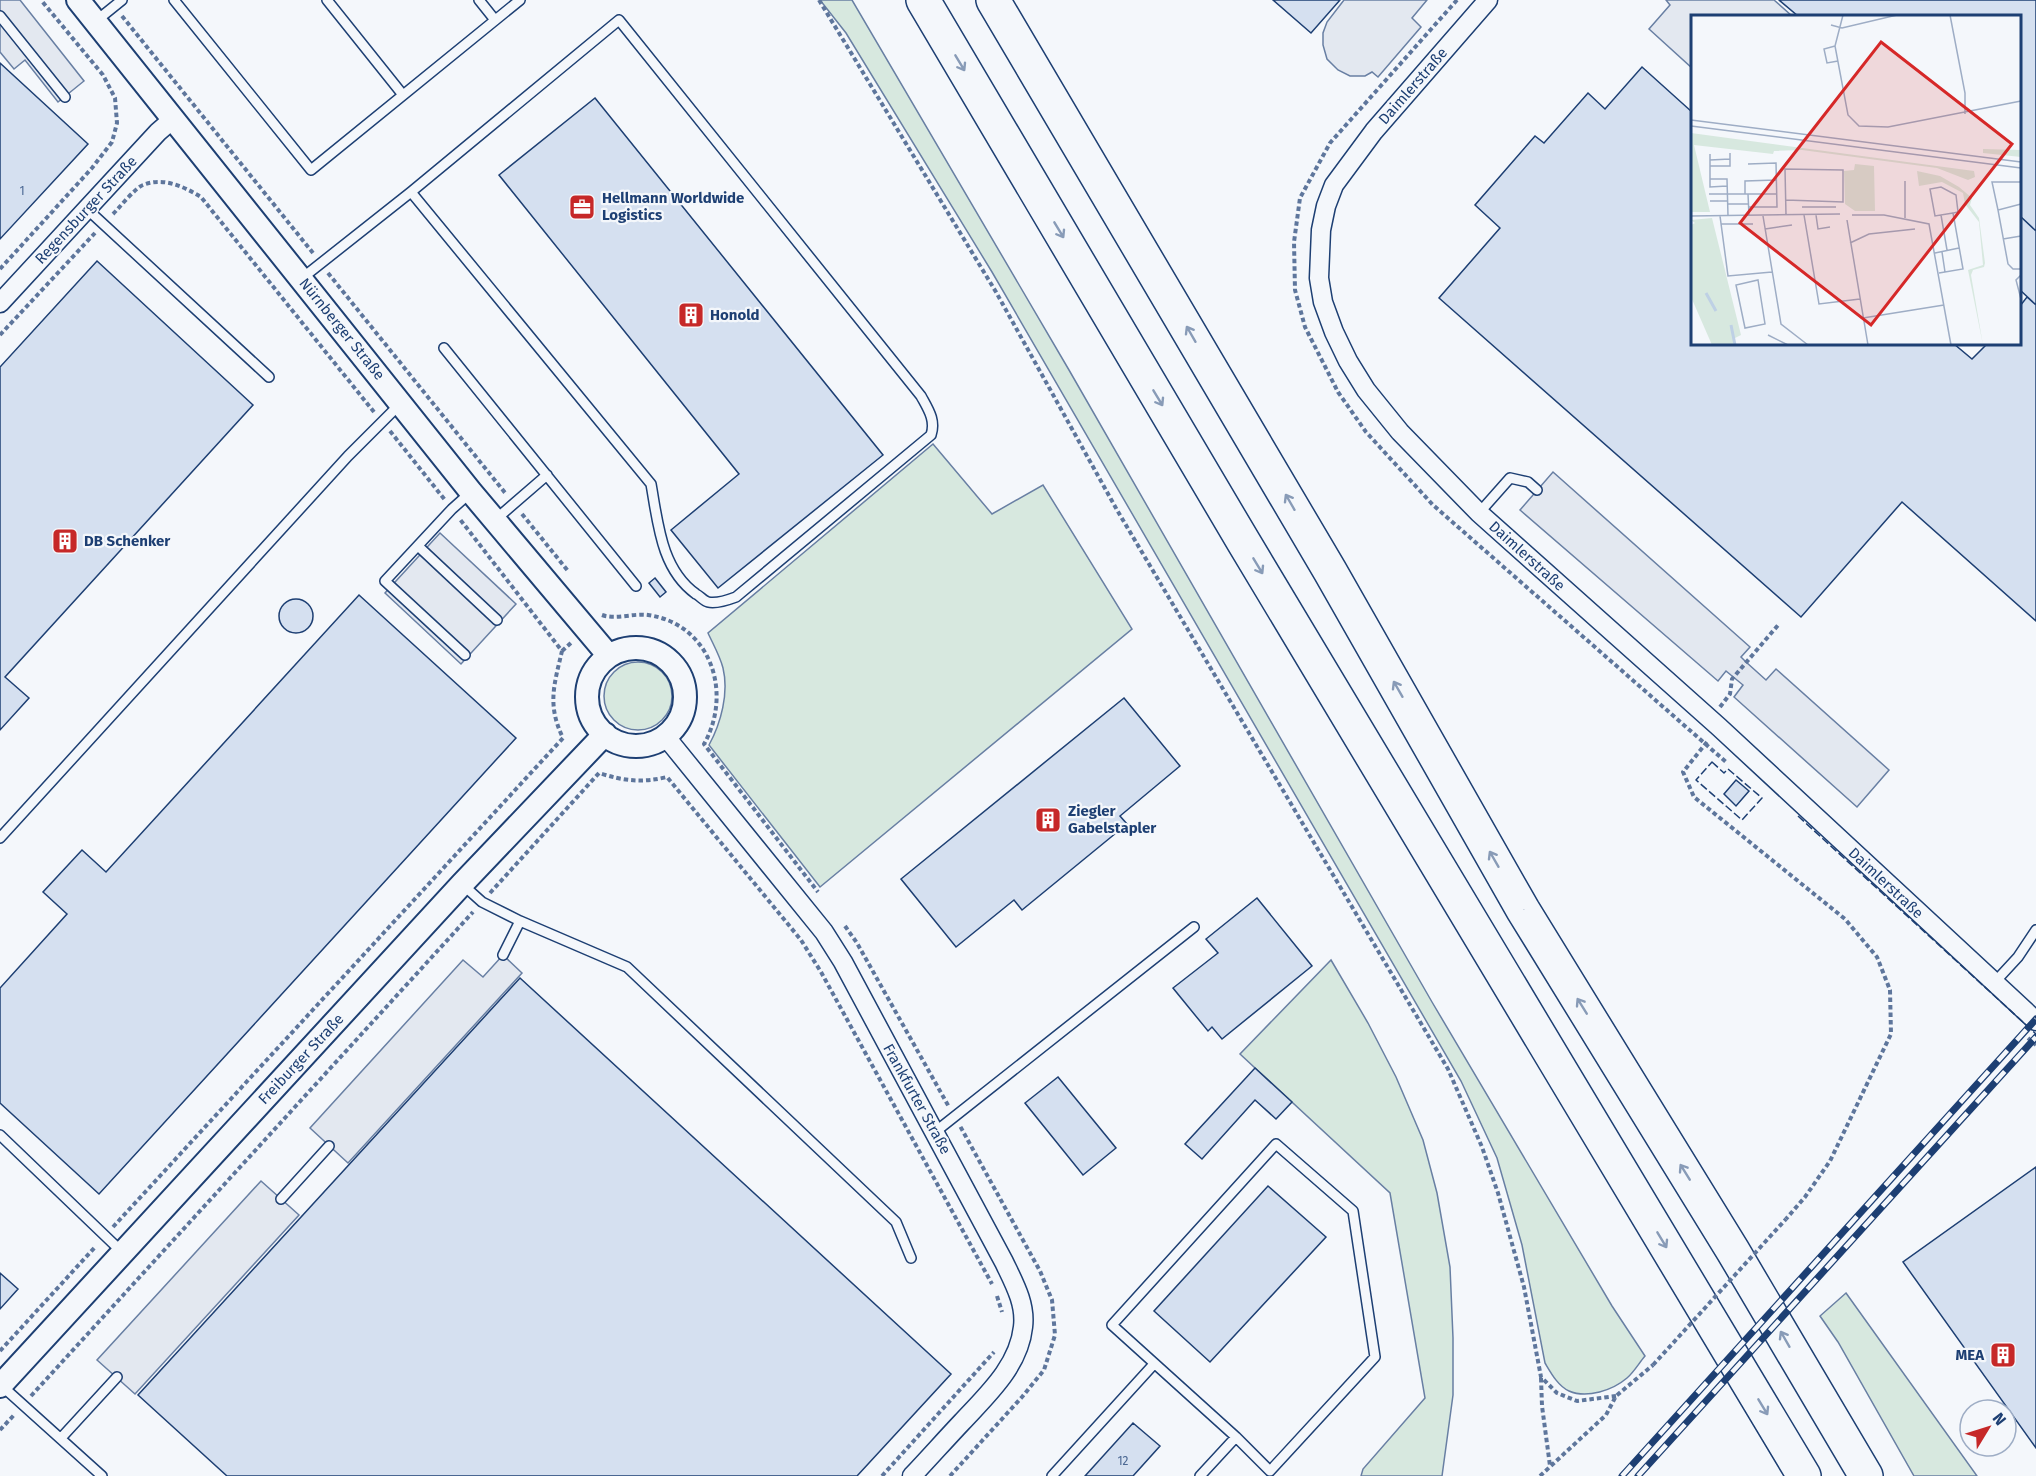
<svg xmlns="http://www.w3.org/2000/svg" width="2036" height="1476" viewBox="0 0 2036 1476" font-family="'Fira Sans',sans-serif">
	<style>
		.green { fill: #d7e8df; stroke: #687fa3; stroke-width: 1.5 }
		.parking { fill: #e3e8f0; stroke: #687fa3; stroke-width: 1.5 }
		.building { fill: #d5e0f0; stroke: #1d3f73; stroke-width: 1.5 }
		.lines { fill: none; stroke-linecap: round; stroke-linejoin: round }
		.service-casing { stroke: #1d3f73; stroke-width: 12 }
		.minor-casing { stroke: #1d3f73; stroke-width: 21 }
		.tertiary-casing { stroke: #1d3f73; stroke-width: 26 }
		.motorway-casing { stroke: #1d3f73; stroke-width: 36 }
		.path { stroke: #5e769c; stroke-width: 4; stroke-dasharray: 4.5 3; stroke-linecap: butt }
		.service { stroke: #f4f7fb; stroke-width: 9 }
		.minor { stroke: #f4f7fb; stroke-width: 18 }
		.tertiary { stroke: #f4f7fb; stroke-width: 22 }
		.motorway { stroke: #f4f7fb; stroke-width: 33 }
		.rail-casing { stroke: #1d3f73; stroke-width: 7 }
		.rail { stroke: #f4f7fb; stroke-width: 4.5; stroke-dasharray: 14; stroke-linecap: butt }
		.path-bridge { stroke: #5e769c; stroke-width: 4; stroke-dasharray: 4.5 3; stroke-linecap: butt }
		.fence { stroke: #1d3f73; stroke-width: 1.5; stroke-dasharray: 8 3; stroke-linecap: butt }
		.oneway { stroke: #889bb7 }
		.labels { text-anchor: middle; stroke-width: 4.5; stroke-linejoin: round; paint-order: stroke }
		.number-label { font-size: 12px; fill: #4b6792 }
		.street-label { font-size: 15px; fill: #1d3f73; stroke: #f4f7fb }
		.poi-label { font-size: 15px; font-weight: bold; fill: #1d3f73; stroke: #f4f7fb; text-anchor: start }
		.inset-river { fill: none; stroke: #bed0e5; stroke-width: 3 }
		.inset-road { fill: none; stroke: #9eadc5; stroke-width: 1.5 }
		.view { fill: #d62828; fill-opacity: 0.15; stroke: #d62828; stroke-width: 3 }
		.inset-edge { fill: none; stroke: #1d3f73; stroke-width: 3 }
	</style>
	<rect width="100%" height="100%" fill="#f4f7fb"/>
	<!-- green -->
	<path class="green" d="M820 0H852L1069 370 1432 1002 1612 1306 1645 1356C1639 1363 1634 1372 1627 1378 1613 1390 1587 1399 1569 1391 1558 1386 1551 1373 1545 1363L1522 1245 1497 1158 1461 1081 992 272 846 33Z
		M933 444 992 514 1043 485 1132 629 820 887 709 745C721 723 729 693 723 668 720 656 713 644 708 633Z
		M604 696a34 34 0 1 1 68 0a34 34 0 1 1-68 0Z
		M1331 960 1368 1023 1396 1077 1423 1140 1437 1193 1450 1267 1453 1338V1395L1442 1476H1361L1363 1469 1425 1398 1390 1193 1240 1054Z
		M1846 1293 1977 1476H1914L1838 1342 1820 1316Z"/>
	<!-- parking -->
	<path class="parking" d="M0 0H20L84 81 58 102 25 60 14 69 0 52Z
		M1344 0H1427L1412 18 1421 27 1378 77 1372 72 1365 76H1350L1338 70 1327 59 1323 45V33L1327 22Z
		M1666 0H1774L1792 16H1692V68L1649 29 1670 5Z
		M1553 472 1750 647 1741 657 1746 662 1766 680 1776 669 1889 770 1857 807 1734 697 1743 685 1726 671 1718 681 1520 510Z
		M440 533 516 604 461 664 385 593Z
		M503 955 522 973 348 1163 310 1128 463 960 483 977Z
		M261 1181 299 1215 135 1394 97 1360Z"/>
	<!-- building -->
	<path class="building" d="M1273 0H1340L1311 33Z
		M1779 0H2036V231L2020 216V16H1798Z
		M0 63 88 144 0 239Z
		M1642 67 1692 112V344H1954L1972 359 1987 344H2020V306L2027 297 2036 305V621L1902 502 1801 617 1439 298 1500 228 1475 205 1535 136 1544 143 1588 93 1605 109Z
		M595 98 883 455 718 588 671 530 739 474 499 175Z
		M2020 216 2036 231V305L2020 290Z
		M97 261 253 405 5 677 29 698 0 730V367Z
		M655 578 666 592 660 597 649 583Z
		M359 595 516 738 99 1194 0 1103V988L67 914 43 892 82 850 106 872Z
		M279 616a17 17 0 1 1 34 0a17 17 0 1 1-34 0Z
		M1124 698 1180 766 1120 816 1127 824 1022 910 1014 900 956 947 901 879Z
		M1736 780 1749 791 1736 806 1724 794Z
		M1257 898 1312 966 1222 1039 1212 1027 1208 1031 1173 988 1218 953 1206 939Z
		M520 978 951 1374 857 1476H227L138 1395Z
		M1255 1068 1292 1102 1276 1119 1255 1100 1202 1159 1185 1144Z
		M1058 1077 1116 1148 1083 1175 1025 1103Z
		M2036 1167V1448L1903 1262Z
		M1268 1186 1326 1237 1210 1362 1154 1311Z
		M0 1273 18 1289 0 1309Z
		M1133 1423 1160 1446 1133 1476H1085Z"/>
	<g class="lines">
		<defs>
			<path id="service" d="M174 0 311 170 520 0
				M327 0 403 95
				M479 0 495 20
				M0 16 65 97
				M96 21 122 0
				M87 209 269 377
				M301 279 411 192 619 20 921 396C928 409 936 420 931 435L736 597C728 600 716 604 708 602 704 601 700 596 696 594 661 569 658 523 651 484L411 192
				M444 348 636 586
				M1479 513 1510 478 1528 482 1537 490
				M495 520 547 475
				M418 546 497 620
				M465 655 385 581 452 509 471 492
				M0 838 348 456 399 405
				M462 884 482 902 520 921 627 967 896 1222 911 1258
				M503 955 520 921
				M1994 983 2018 957 2036 930
				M935 1132 1194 927
				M0 1135 122 1252
				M281 1199 329 1146
				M1 1385 102 1476
				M61 1438 117 1377
				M1052 1476 1154 1364
				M1200 1476 1236 1437 1270 1471 1375 1357 1353 1211 1276 1144 1112 1325 1236 1437"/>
			<path id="minor" d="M1488 0 1374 131 1334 185 1326 206 1321 230 1319 278 1323 302 1334 332 1348 361 1366 390 1400 432 1479 513 1719 727 2036 1021
				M0 303 158 132 173 119
				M666 737 824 932 843 962 1004 1262C1014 1283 1026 1304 1023 1327 1019 1366 987 1395 962 1422 945 1440 929 1458 912 1476"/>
			<path id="tertiary" d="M78 0 471 492 609 656
				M587 697a49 49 0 1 1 98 0a49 49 0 1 1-98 0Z
				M0 1386 462 884 605 734"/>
			<path id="motorway" d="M923 0 1243 541 1804 1476
				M993 0 1330 571 1523 910 1733 1251 1866 1476"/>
		</defs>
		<!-- service casing -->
		<use href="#service" class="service-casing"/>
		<!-- minor casing -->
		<use href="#minor" class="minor-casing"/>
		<!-- tertiary casing -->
		<use href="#tertiary" class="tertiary-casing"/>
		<!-- motorway casing -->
		<use href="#motorway" class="motorway-casing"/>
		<!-- path -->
		<path class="path" d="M819 0 996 292 1117 510 1448 1069 1482 1147 1498 1193 1524 1287 1541 1377 1557 1393 1577 1401 1616 1396
			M1457 0 1330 143 1300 198 1294 242 1295 290 1305 327 1338 392 1366 432 1433 505 1726 762
			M122 16 313 253
			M113 214C120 207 135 188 143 185 163 177 183 186 201 197L374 412
			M0 269 92 168 112 142 117 123 115 98 103 75 41 0
			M328 273 506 494
			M0 335 95 233
			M390 431 445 500
			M522 514 568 571
			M602 615C616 620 633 613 648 615 711 624 733 693 704 744L818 892
			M562 651 573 641
			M1720 707 1730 694 1732 679 1779 624
			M1707 742 1683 772 1694 797 1845 919 1877 957 1890 990 1891 1034 1830 1161 1805 1197 1786 1219
			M490 893 599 773C624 781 642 783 667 777L801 940 821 972 992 1284
			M845 926 857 943 949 1107
			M2028 1038 2036 1045
			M113 1227 563 738C547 705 554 685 562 651L459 518
			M997 1296 1002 1312
			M0 1351 96 1246
			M1541 1378 1542 1406 1550 1466
			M31 1396 473 912
			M0 1430 14 1415
			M882 1476 994 1352
			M950 1476 1022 1397 1044 1370 1055 1335 1052 1300 1040 1271 960 1126
			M1540 1476 1606 1415 1616 1396 1653 1365"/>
		<!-- service -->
		<use href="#service" class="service"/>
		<!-- minor -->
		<use href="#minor" class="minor"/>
		<!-- tertiary -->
		<use href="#tertiary" class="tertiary"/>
		<!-- motorway -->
		<use href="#motorway" class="motorway"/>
		<defs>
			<path id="rail" d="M1622 1476 2036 1019
				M1638 1476 2036 1037"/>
		</defs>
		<!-- rail casing -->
		<use href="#rail" class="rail-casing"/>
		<!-- rail -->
		<use href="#rail" class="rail"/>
		<!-- path-bridge -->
		<path class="path-bridge" d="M1653 1365 1786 1219"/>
		<!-- fence -->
		<path class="fence" d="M1712 762 1724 773 1728 769 1762 798 1742 820 1696 780Z
			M1798 816 2036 1034"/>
	</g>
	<!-- one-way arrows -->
	<defs><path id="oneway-shaft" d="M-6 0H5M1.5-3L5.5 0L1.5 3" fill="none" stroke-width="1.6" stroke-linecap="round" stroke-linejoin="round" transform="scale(1.5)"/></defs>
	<g class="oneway">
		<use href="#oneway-shaft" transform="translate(960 63) rotate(59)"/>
		<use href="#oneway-shaft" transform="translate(1059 230) rotate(59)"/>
		<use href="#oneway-shaft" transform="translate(1191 334) rotate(-120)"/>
		<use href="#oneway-shaft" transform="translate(1158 398) rotate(59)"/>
		<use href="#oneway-shaft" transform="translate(1290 502) rotate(-120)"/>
		<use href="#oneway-shaft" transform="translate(1258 566) rotate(59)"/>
		<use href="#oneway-shaft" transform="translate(1398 689) rotate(-120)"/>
		<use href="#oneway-shaft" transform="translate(1494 859) rotate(-120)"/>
		<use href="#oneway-shaft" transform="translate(1582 1006) rotate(-122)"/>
		<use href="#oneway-shaft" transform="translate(1685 1172) rotate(-122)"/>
		<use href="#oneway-shaft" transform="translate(1662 1240) rotate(59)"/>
		<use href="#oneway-shaft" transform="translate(1785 1339) rotate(-120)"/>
		<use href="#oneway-shaft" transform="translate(1763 1407) rotate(59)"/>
	</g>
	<!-- icons -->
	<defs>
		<symbol id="office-square" viewBox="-11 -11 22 22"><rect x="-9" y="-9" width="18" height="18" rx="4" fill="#c62828" stroke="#f4f7fb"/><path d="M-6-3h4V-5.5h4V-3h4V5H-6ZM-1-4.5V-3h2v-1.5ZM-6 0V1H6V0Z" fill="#fff"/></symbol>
		<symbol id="building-square" viewBox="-11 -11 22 22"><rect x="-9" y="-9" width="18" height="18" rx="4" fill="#c62828" stroke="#f4f7fb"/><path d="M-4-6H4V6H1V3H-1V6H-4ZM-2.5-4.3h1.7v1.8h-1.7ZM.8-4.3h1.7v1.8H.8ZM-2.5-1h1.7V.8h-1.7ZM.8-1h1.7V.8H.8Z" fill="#fff"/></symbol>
	</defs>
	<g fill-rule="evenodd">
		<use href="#office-square" x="567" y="192" width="30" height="30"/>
		<use href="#building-square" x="676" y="300" width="30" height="30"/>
		<use href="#building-square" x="50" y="526" width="30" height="30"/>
		<use href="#building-square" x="1033" y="805" width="30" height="30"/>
		<use href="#building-square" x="1988" y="1340" width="30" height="30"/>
	</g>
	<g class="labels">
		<!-- number labels -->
		<g class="number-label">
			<text x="22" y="195">1</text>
			<text x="1123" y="1465">12</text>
		</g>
		<!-- street labels -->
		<g class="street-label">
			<text transform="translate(1413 86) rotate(-49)" y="5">Daimlerstraße</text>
			<text transform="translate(86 210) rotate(-47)" y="5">Regensburger Straße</text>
			<text transform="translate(342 329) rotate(51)" y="5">Nürnberger Straße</text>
			<text transform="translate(1527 556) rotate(42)" y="5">Daimlerstraße</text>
			<text transform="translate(1886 883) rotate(43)" y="5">Daimlerstraße</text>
			<text transform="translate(301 1059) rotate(-47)" y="5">Freiburger Straße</text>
			<text transform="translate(917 1099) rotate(61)" y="5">Frankfurter Straße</text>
		</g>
		<!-- poi labels -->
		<g class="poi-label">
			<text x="602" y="203">Hellmann Worldwide<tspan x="602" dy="17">Logistics</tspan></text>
			<text x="710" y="320">Honold</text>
			<text x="84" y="546">DB Schenker</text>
			<text x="1068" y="816">Ziegler<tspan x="1068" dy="17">Gabelstapler</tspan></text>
			<text x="1984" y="1360" text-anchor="end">MEA</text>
		</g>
	</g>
	<!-- overview -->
	<g transform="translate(1691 15)">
		<rect width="330" height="330" fill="#f4f7fb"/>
		<path d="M0 118 283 156 284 162 277 165 246 153 111 135 83 136 82 139 3 130 19 197H0ZM292 134 330 135V142L292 138ZM164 149 183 151 184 196H164L154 189 153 156 163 155ZM226 156 249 161 268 172 281 183 279 190 288 203 294 248 293 252 282 255 280 260 292 330 277 255 292 250 288 207 274 189 272 178 251 167 228 171ZM21 203 50 320 42 324V330H21L0 282V210L4 208 0 205Z" fill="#d7e8df"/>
		<path class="inset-river" d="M15 278 25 296M40 310 44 330"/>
		<path class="inset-road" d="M152 0 144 31 157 100 168 111 197 112 330 86M259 0 274 78V99M140 10 151 13 206 0M144 31 133 34 136 48 147 46M0 105 330 147M0 111 330 153M19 139V172L36 171M19 145 39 144M57 149 85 148 86 192H57M19 151H39V138M19 164H36L37 201M214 166V203M18 179H85M54 179V166L85 165M57 179 58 201M95 185 152 187V155L94 154 95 200M19 186H37M37 189H57M330 189 307 195 317 249 322 254H330M111 192H145M307 195 301 167H330M113 200 128 289 169 284M125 200 127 214 139 212M161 200H193L238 209 260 330M250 200 256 235M0 201 149 199M29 201 37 261 81 257M72 201 90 309 117 330M156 205 177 330M30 209H62M74 214 101 210M312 224 330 221M159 228 178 219 224 214M251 237 254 257M244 238 268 233M248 258 272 254 262 198 267 197 265 180 250 172 239 174 244 201 262 198M330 260 325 265 330 284M67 265 74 309 54 313 45 270ZM172 303 253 290M77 320 97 330"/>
		<path class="view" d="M190 27 321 129 180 310 49 208Z"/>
		<rect width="330" height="330" class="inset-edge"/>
	</g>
	<!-- north arrow -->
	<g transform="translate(1988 1428) rotate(52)"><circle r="28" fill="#f4f7fb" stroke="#9eadc5" stroke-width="1.5"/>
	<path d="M0-4.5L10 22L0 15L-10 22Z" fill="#c62828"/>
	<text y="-9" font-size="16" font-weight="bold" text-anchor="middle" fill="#1d3f73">N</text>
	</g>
</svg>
